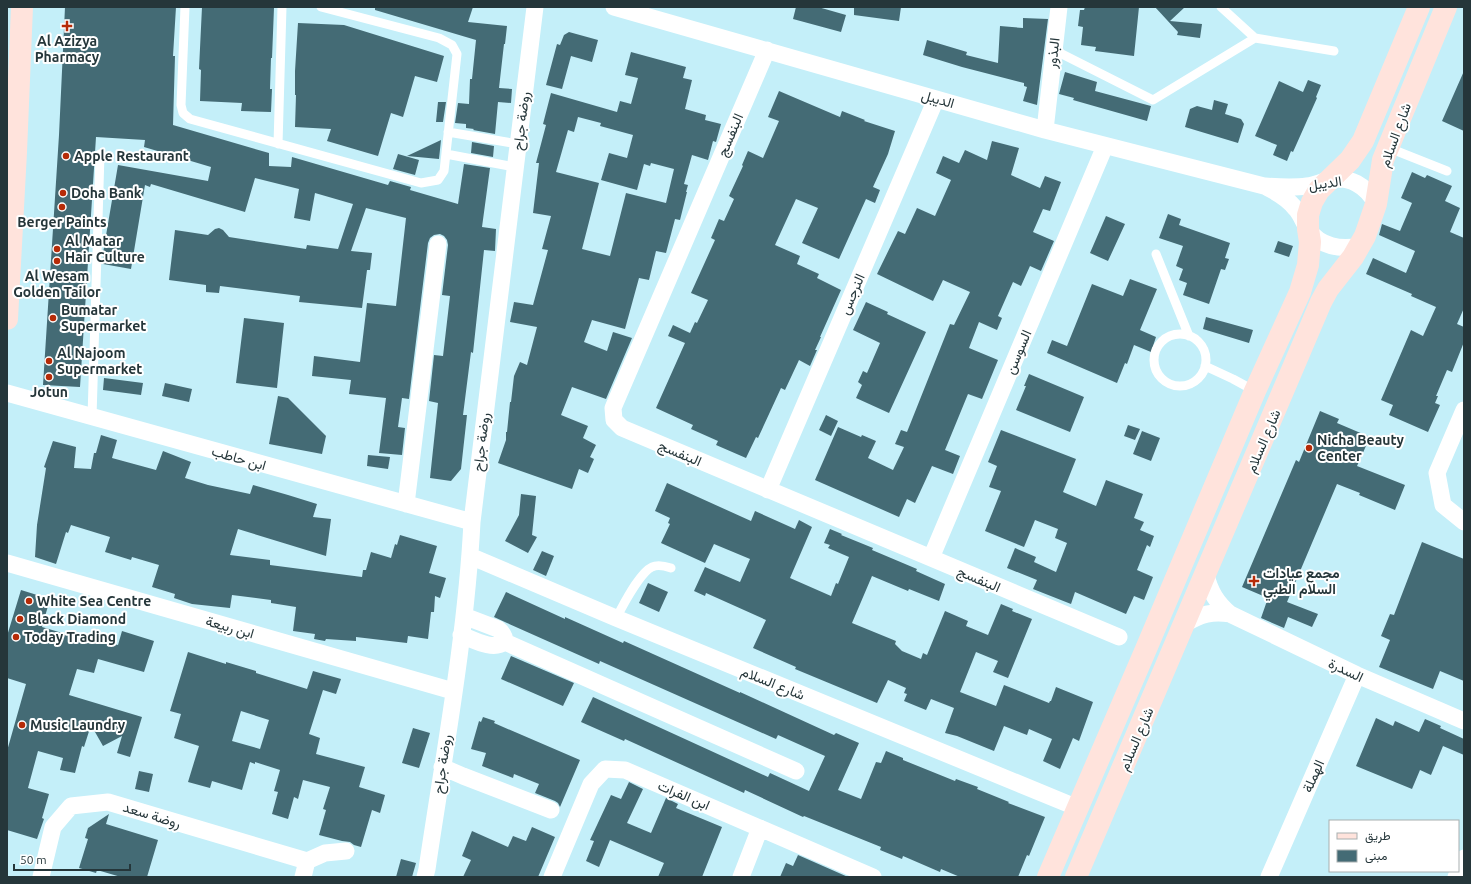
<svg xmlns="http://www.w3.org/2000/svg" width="1471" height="884" viewBox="0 0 1471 884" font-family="Ubuntu,Vazirmatn,sans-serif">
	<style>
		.building { fill: #446b75; fill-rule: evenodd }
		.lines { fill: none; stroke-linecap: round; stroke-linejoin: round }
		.lane { stroke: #fff; stroke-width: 9 }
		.street { stroke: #fff; stroke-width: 17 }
		.secondary { stroke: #ffe3dc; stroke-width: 22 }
		.poi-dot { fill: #b62b08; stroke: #fff; stroke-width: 1.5 }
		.labels { text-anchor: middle; stroke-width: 4; stroke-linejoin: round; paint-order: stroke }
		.poi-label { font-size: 14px; font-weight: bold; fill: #25363a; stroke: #fff; text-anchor: start }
		.street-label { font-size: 14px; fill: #25363a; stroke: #fff }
	</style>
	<rect width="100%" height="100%" fill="#c4eff9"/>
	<!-- building -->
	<path class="building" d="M65 7H176L173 56H175L173 125 269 153V166L291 167 292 157 388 185 390 181 411 187 410 190 458 204 464 164 490 168 482 227 496 229 495 251 484 250 473 353 471 352 463 415H467L461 469 451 481 430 478 438 403 429 401 434 355 443 356 450 296 442 295 448 245 447 240 444 236 440 234 434 235 430 238 428 243 409 399 402 398 398 427 405 428 402 455 379 453 386 398 349 394 351 380 312 376 314 356 360 362 367 303 396 306 406 218 366 208 351 251 372 253 370 270H367L362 308 299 302 300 296 220 286 219 293 206 292V285L169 280 175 230 208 235 215 229 219 228 223 230 229 237 306 249 307 245 338 249 353 204 315 193 310 221 294 218 299 189 255 178 245 212 151 184 150 187 145 185 131 269 103 264V253L118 165 208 181 211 167 144 147 145 140 96 137 80 387 43 385 59 135Z
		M202 7 274 8 272 58H271L270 89H272L271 112 241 111 242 103 200 101 201 70 199 69Z
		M375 7H473L468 22 507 26 505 44H504L499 88 512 89 511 103 498 102 495 134 473 130 474 129 466 128V124L455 123 458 103 469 104 470 79H472L476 40 375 10Z
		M796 7H818L846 15 841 32 793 19Z
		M854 7H901L899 21 854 15Z
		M1085 7H1139L1134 56 1095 51 1096 47 1081 45 1083 27 1078 26 1080 10H1084Z
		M1155 7H1185L1170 21 1202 24 1200 38 1177 35 1178 32Z
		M1023 18 1048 19 1037 105 1023 101 1027 87 1024 86V83L962 67 923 55 927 40 967 52 966 55 998 63 1000 26 1023 28Z
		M298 23 344 25 444 56 437 82 415 76 403 117 391 113 378 156 327 141 331 129 295 127 296 95H295V71Z
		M569 32 598 40 592 62 571 56 562 89 546 85 557 44 560 45 564 35Z
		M631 52 686 67 683 78 692 80 685 109 706 115 705 120 721 124 716 142 713 141 708 160 692 155 684 184 688 185 686 192H687L680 220 675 219 666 253 656 251 649 280 639 278 625 329 592 320 584 342 607 351 613 332 632 338 606 399 572 387 561 415 588 426 583 438 596 445 590 457 594 459 588 473 579 469 572 489 498 463 506 440V432H507L510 402H511L514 376 520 362 527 365 537 327 510 322 514 302 533 305 548 250 542 249 551 216 533 213 539 163H536L546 125 543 124 551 93 617 112 620 101 631 104 638 78 625 75ZM578 117 601 123 600 126 633 135 627 158 609 153 601 180 637 190 644 164 650 166 651 163 674 169 666 203 626 193 610 256 582 249 599 183 556 172 568 130 574 132Z
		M1464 71V131L1442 121Z
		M1065 72 1097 82 1095 91 1151 106 1147 121 1094 106 1073 100 1074 98 1059 94Z
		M1308 80 1321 85 1316 97 1317 98 1293 152 1291 151 1287 161 1273 155 1277 145 1255 136 1279 81 1303 92Z
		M779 91 840 117 842 111 865 120 864 121 895 131 888 154 873 187 880 190 875 203 866 199 839 259 802 243 818 208 796 199 775 245 800 256 797 264 819 274 817 278 841 290 820 337H821L815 350H817L810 366 799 360 785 390 781 388 758 438 756 437 746 458 716 445 718 441 691 429 693 425 656 408 685 343 668 336 673 325 690 333 695 322 697 323 708 300 691 293 715 240 711 238 719 219 724 221 734 199 729 196 743 166 742 165 748 151 763 158 779 121 768 117Z
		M1214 100 1228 104 1225 114 1241 119 1244 124 1238 143 1185 127 1190 109 1197 106 1212 110Z
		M438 102H446L443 122H436Z
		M441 140 439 159 407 156Z
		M992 141 1019 148 1011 175 1040 188 1045 176 1061 182 1050 211 1043 209 1033 232 1054 241 1041 271 1030 266 1021 286 1013 282 998 316 1002 318 997 330 979 322 969 348 998 360 982 399 968 394 945 450 960 456 953 474 932 466 915 503 907 499 899 517 815 480 838 427 861 437 862 435 876 441 868 458 893 470 904 447 895 444 901 430 907 432 950 324 954 325 970 292 943 280 933 301 877 274 898 231 905 234 917 208 935 216 951 180 936 173 943 156 959 163 965 150 987 160Z
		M472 142 494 146 493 157 471 153Z
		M398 154 419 160 415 175 393 169Z
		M1412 172 1425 178 1427 175 1452 186 1445 201 1460 208 1450 232 1464 238V308L1457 324 1464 327V342L1452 372 1447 370 1436 396H1438L1435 403 1440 405 1428 432 1389 415 1393 405 1381 400 1411 330 1423 336 1436 307 1411 296 1412 294 1366 274 1373 258 1406 273 1415 251 1379 235 1382 224 1400 231 1412 203 1401 198Z
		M1168 214 1181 219 1179 225 1230 243 1225 258 1229 259 1225 270 1221 269 1209 304 1183 295 1187 283 1179 280 1183 269 1176 266 1183 246 1159 238Z
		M1106 216 1125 224 1108 261 1090 253Z
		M1278 241 1293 246 1289 257 1274 252Z
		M1130 279 1157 289 1140 330 1156 337 1151 352 1134 345 1127 364 1125 363 1117 383 1047 353 1052 340 1067 346 1092 284 1123 296Z
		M866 302 888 312 887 314 926 332 889 413 856 398 862 385 858 382 863 371 867 373 880 343 853 330Z
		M1206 317 1253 330 1249 343 1203 329Z
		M244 318 284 323 277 388 236 383Z
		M1029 374 1084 397 1070 432 1016 410 1026 386H1024Z
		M104 378 143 383 141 395 103 390Z
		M165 383 192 389 189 402 162 396Z
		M278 396 288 398 326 436 322 454 269 444Z
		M1320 411 1339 419 1337 423 1370 437 1357 466 1405 485 1395 510 1359 495 1360 493 1337 484 1287 602 1318 614 1312 627 1288 617 1284 628 1261 618 1268 598 1242 587 1296 460 1299 462Z
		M826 415 838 421 831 436 819 430Z
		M1128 425 1140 429 1135 440 1124 436Z
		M1001 430 1076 459 1063 492 1096 506 1106 480 1143 494 1134 518 1144 522 1140 530 1154 536 1150 547 1147 545 1137 570 1153 577 1144 600 1134 596 1126 614 1075 592 1071 604 1033 589 1037 580 1007 568 1015 548 1036 557 1034 562 1056 572 1067 543 1055 538 1058 529 1035 520 1024 547 985 531 1001 491 989 487 997 466 988 462Z
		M1142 431 1160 438 1151 461 1133 454Z
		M101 435 117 440 112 458 156 470 163 451 191 462 185 478 208 485 250 494 253 485 288 495 317 504 313 517 331 519 326 556 238 529 230 555 270 560V565L362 577 363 570H366L371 552 391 558 395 544 397 545 400 535 437 546 429 573 446 578 440 598 435 596 434 612H431L428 639 408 636 407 643 356 637V641L326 639 325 641 314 639 315 634 293 631 296 607 271 603V600L232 595 230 608 192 604 174 598 175 594 152 587 159 565 132 557 131 560 105 552 110 537 71 525 68 533 66 532 56 564 35 557 37 525 46 468 44 467 53 441 76 447 74 468 91 469 94 453H96Z
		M368 455 390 457 388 469 367 466Z
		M667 483 751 521 755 511 795 529 799 520 812 527 790 578 831 596 836 583 838 584 849 557 828 548 830 545 824 543 830 529 842 534 841 535 873 548 872 550 917 569 916 571 945 584 939 601 909 589 908 591 872 576 852 623 896 641 895 644 902 651 921 659 923 653 927 655 945 611 968 621 966 626 988 635 1001 604 1013 609 1012 611 1032 619 1008 678 993 672 998 661 976 652 960 692 996 706 1004 685 1049 703 1050 701H1051L1056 687 1093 702 1079 741 1073 738 1060 769 1043 761 1052 739 1029 729 1027 735 1004 726 994 751 957 736 945 733 954 708 931 699 926 710 904 701 907 694 904 693 906 688 888 680 877 703 795 669 796 667 753 648 766 620 706 593 705 596 694 591 705 567 740 582 750 559 714 544 705 563 661 543 670 524 668 523 670 518 655 511Z
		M521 494 536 496 532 535 537 537 528 553 505 541 519 515Z
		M1422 542 1464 559V681L1440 671 1433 689 1379 667 1390 640 1381 636 1390 614 1394 615Z
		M542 551 554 556 546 576 533 570Z
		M648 583 668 592 659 612 639 603Z
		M21 590 50 599 42 627 86 640 87 637 118 645 122 631 154 641 144 672 98 659 94 673 77 669 69 695 142 717 130 757 117 753 122 736 103 746 91 725 84 747 82 746 75 773 60 770 63 758 38 751 28 788 49 794 42 818 44 819 37 839 7 830V751L26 684 7 678V636Z
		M506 592 565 619V617L623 643 624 641 740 693V692L834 735 836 733 859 743 838 790 861 799 876 762 881 763 886 751 903 758V760L955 781 956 779 978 787 977 789 1009 802 1008 803 1045 817 1029 856 1027 855 1018 877H960L941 869 940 872 903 856 902 859 880 850 881 847 804 816 803 817 745 790 744 793 625 739 624 741 581 722 593 697 768 777 770 773 809 791 825 756 778 735 776 739 600 661 599 664 507 623 494 617Z
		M188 652 226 664V662L256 671V673L307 689 313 671 341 679 336 694 323 690 309 734 320 738 316 754 365 767 359 787 385 795 380 813 372 810 361 847 354 845 350 842 342 841 319 835 326 810 323 809 330 787 303 780 298 799 294 797 288 819 272 814 278 792 274 791 280 770 255 762V764L250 762 242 790 212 781 210 788 188 782 199 746 174 738 181 714 170 711ZM241 711 269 720 260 749 232 741Z
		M511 656 574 683 563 706 501 679Z
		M483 717 495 721 494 723 580 760 560 807 558 803 555 801 535 793 539 784 514 774 513 778 482 766 486 753 471 749 479 721 481 722Z
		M1376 718 1393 726 1395 721 1419 732 1425 719 1441 726 1440 728 1464 739V755L1443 746 1431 775 1420 770 1412 789 1356 766Z
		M413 728 430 733 419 768 402 763Z
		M139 771 153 774 149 792 135 789Z
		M629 782 643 789 627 823 651 833 666 798 678 804 676 808 722 827 702 877H658L664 863 610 840 599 867 586 861 594 841 590 840 611 795 621 799Z
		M109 814 106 824 158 840 147 877H121L97 870 96 873 79 868 88 839 85 838 88 828Z
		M532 827 555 837 538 877H463L471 860 462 856 472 831 508 847 513 836 526 841Z
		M798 855 848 877H780L786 863 793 866Z
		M401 859 416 863 412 877H396Z"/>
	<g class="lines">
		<!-- lane -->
		<path class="lane" d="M185 7 181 105 183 113 190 119 421 183 438 180 444 171 457 54 452 45 439 38 321 7
			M1255 38 1334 51
			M1054 50 1153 100 1255 38 1221 7
			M448 132 518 144
			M278 144 282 7
			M1389 148 1447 171
			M446 154 515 167
			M1156 254 1189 336
			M1154 360a26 26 0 1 1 52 0a26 26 0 1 1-52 0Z
			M1205 366 1233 379 1255 391
			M92 417 100 154
			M616 618C623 606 639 573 652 567 658 564 665 566 671 568"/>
		<!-- street -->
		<path class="street" d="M614 7 1045 130 1264 186C1279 187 1293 188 1307 186 1315 185 1321 182 1328 180 1349 175 1367 186 1376 204
			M767 50 613 408 614 420 622 428 1119 637
			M1045 130 1059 7
			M1268 188C1278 193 1288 199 1295 208 1301 214 1303 222 1308 229 1320 247 1341 250 1360 246
			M7 393 472 522
			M1464 410 1437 473 1443 505 1464 522
			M768 490 936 99
			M406 504 438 244
			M470 556 616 618 1078 808
			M931 558 1105 146
			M7 563 453 691
			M1206 575C1210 592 1217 603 1230 614L1357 675 1464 721
			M464 616 498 629C503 633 505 636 505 642
			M1185 624C1200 614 1213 611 1230 614
			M461 635C474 640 493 651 505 642
			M505 642 796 771
			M442 767 463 776 551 810
			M41 877 53 827 71 806 108 802 307 861
			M303 877 307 861 325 853 346 851
			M425 877 427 869C444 754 466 638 472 522L535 7
			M552 877 591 784 605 769 625 770 873 877
			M741 877 760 828
			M1269 877 1357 675
			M1456 877 1464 858"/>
		<!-- secondary -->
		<path class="secondary" d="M7 319 16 152 22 7
			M1048 877 1146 649 1255 391 1300 292 1308 265 1310 242 1308 229V215L1312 202 1319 190 1350 160 1363 141 1419 7
			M1076 877 1321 302 1328 289 1353 257 1365 236 1376 204 1383 160 1446 7"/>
	</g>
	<!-- markers -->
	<g class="poi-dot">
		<path d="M65 20h4v4h4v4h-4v4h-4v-4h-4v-4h4z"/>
		<circle cx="66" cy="156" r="4"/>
		<circle cx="63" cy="193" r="4"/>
		<circle cx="62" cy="207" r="4"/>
		<circle cx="57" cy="249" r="4"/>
		<circle cx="57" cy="261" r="4"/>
		<circle cx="53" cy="318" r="4"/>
		<circle cx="49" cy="361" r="4"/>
		<circle cx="49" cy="377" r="4"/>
		<circle cx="1309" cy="448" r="4"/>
		<path d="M1252 575h4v4h4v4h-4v4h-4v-4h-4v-4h4z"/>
		<circle cx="29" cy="601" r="4"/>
		<circle cx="20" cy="619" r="4"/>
		<circle cx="16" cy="637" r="4"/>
		<circle cx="22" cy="725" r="4"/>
	</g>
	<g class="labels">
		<!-- poi labels -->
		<g class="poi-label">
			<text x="67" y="46" text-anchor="middle">Al Azizya<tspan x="67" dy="16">Pharmacy</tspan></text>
			<text x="74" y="161">Apple Restaurant</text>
			<text x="71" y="198">Doha Bank</text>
			<text x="62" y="227" text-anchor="middle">Berger Paints</text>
			<text x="65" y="246">Al Matar<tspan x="65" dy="16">Hair Culture</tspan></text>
			<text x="57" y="281" text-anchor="middle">Al Wesam<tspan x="57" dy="16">Golden Tailor</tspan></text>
			<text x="61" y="315">Bumatar<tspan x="61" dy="16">Supermarket</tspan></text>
			<text x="57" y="358">Al Najoom<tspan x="57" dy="16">Supermarket</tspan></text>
			<text x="49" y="397" text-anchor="middle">Jotun</text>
			<text x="1317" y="445">Nicha Beauty<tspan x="1317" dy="16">Center</tspan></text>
			<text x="1263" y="578">مجمع عيادات<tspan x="1263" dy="16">السلام الطبي</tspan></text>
			<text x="37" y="606">White Sea Centre</text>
			<text x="28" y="624">Black Diamond</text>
			<text x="24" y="642">Today Trading</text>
			<text x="30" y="730">Music Laundry</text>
		</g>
		<!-- street labels -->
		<g class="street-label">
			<text transform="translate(1053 53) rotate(-84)" y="5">البذور</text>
			<text transform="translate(938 99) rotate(16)" y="5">الديبل</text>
			<text transform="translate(521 121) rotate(-83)" y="5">روضة جراح</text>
			<text transform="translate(730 135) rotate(-67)" y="5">البنفسج</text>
			<text transform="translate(1395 135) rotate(-70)" y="5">شارع السلام</text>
			<text transform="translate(1325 183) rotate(-8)" y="5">الديبل</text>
			<text transform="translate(852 294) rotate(-67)" y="5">النرجس</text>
			<text transform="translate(1018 352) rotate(-67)" y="5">السوسن</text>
			<text transform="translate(1263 441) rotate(-67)" y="5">شارع السلام</text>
			<text transform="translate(481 442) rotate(-83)" y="5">روضة جراح</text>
			<text transform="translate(680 453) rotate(23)" y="5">البنفسج</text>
			<text transform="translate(239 458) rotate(16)" y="5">ابن حاطب</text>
			<text transform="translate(979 579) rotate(23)" y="5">البنفسج</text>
			<text transform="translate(230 627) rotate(16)" y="5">ابن ربيعة</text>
			<text transform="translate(1346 670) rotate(25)" y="5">السدرة</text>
			<text transform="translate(773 683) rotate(22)" y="5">شارع السلام</text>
			<text transform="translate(1136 739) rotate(-67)" y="5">شارع السلام</text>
			<text transform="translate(442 764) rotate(-82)" y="5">روضة جراح</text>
			<text transform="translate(1313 776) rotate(-66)" y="5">الهملة</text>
			<text transform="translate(684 795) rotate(23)" y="5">ابن الفرات</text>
			<text transform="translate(152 815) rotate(17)" y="5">روضة سعد</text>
		</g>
	</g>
	<!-- border -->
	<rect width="1471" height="884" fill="none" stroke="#25363a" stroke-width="16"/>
	<!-- legend -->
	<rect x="1329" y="820" width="130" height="52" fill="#ffffff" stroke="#a8afb0"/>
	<rect x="1337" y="833" width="20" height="6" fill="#ffe3dc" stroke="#a8afb0"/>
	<text x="1365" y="840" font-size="12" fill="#25363a">طريق</text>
	<rect x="1337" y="850" width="20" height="12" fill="#446b75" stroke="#a8afb0"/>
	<text x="1365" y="860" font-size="12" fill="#25363a">مبنى</text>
	<!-- scale -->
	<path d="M14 864v6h116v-6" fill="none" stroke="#25363a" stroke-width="2"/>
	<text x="20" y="864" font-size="12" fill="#25363a" stroke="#ffffff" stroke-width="3" paint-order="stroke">50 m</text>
</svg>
